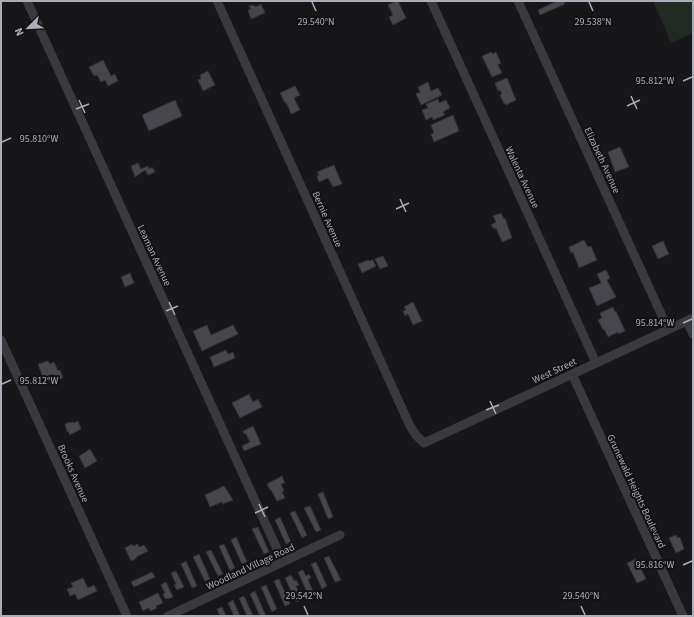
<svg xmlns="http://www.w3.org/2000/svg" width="694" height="617" viewBox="0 0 694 617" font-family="'Source Sans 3',sans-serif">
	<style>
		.green { fill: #222923 }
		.building { fill: #46474c; stroke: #323135 }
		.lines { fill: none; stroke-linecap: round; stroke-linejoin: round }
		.minor { stroke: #39393e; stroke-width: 9 }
		.ticks { fill: none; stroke: #aaaeb8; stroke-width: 1.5 }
		.labels { text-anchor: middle; stroke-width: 4; stroke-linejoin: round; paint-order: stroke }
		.street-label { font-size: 10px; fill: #aaaeb8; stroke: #121214 }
		.ticks-label { font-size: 10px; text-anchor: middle; fill: #aaaeb8; stroke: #121214; stroke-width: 4; stroke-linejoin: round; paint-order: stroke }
	</style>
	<rect width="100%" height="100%" fill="#171719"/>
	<!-- green -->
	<path class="green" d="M653 1H693V33L671 43Z"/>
	<!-- building -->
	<path class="building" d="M396 1H398L406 18 393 25 389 17 393 15 388 5Z
		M557 1H563L565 4 540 15 538 10Z
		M261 4 265 13 251 19 248 10 251 9 249 6 254 5 255 7Z
		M491 52 493 54 496 52 501 63 498 65 502 73 492 77 482 56Z
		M103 60 111 76 115 74 118 81 108 86 105 80 101 82 97 75 94 76 89 67Z
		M208 71 215 85 203 91 198 80 201 79 200 75Z
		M507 78 516 100 506 105 505 103 504 104 500 95 502 94 500 90 498 91 495 83Z
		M428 82 431 91 438 88 442 95 421 105 416 94 420 92 418 87Z
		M295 86 300 95 294 98 300 110 291 114 286 102 285 103 280 93Z
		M438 99 439 103 446 100 450 108 443 112 445 115 433 120 432 117 426 120 422 110 428 108 426 104Z
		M175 100 182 116 149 131 142 115Z
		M453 115 459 131 434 142 431 134 434 133 431 125Z
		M620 147 629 167 615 172 608 152Z
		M138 163 141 169 148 166 149 169 152 167 155 172 148 175 145 170 135 177 131 166Z
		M334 165 342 184 333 187 328 178 319 182 317 176 319 175 317 172Z
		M501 213 504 219 505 218 512 238 502 242 496 228 494 229 491 225 496 222 493 216Z
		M584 240 588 247 591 246 597 260 579 268 573 252 571 253 569 247Z
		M663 241 669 254 658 259 652 246Z
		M383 256 388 266 380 269 375 259Z
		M368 260 369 261 373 260 376 266 362 273 358 264Z
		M606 270 610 278 607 280 616 297 597 306 589 288 601 283 597 274Z
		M130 273 134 283 125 287 121 277Z
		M413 302 422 321 413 325 408 314 405 316 403 311 406 310 404 307Z
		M613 307 615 312 616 311 625 331 619 334 618 332 608 337 604 329 603 330 598 320 602 318 600 313Z
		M207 325 211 335 233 325 238 334 202 351 193 331Z
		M226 350 228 354 233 352 235 358 214 367 210 357Z
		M48 361 50 364 54 362 58 371 60 370 63 378 56 381 53 374 45 378 43 375H42L38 364Z
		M249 394 253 402 258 399 262 407 240 418 232 403Z
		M78 421 81 429 70 435 68 431 67 432 65 424 69 422V423L73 422 74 423Z
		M253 426 261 444 244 451 242 446 250 442 246 434H244L243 431Z
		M90 449 97 461 85 468 79 456Z
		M282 476 285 483 281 484 284 491 282 492 285 498 277 501 271 490H270L267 484Z
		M224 486 233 500 222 504V502L210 507 205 495Z
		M323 492 333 517 328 519 318 494Z
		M310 506 321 530 316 532 304 508Z
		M295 511 307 535 302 538 290 513Z
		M280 517 291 542 286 544 275 520Z
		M258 527 269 552 264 554 252 529Z
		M676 535 678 538 680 537 684 549 676 553 669 538Z
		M236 537 247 562 242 564 231 540Z
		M132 544 133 546 138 544 139 547 144 545 148 551 136 557 137 558 131 561 125 548Z
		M224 544 235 568 230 571 219 546Z
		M211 550 223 574 218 576 206 552Z
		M199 554 210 579 205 581 193 557Z
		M329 556 341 580 335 582 324 558Z
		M636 559 646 579 637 583 627 563Z
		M186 561 197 586 192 588 181 564Z
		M316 562 327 586 322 589 311 564Z
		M303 570 306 576 309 574 311 578 308 579 314 594 309 597 298 572Z
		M176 571 184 587 177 590 174 585 176 584 171 573Z
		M152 572 155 577 134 587 131 582Z
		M291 575 294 581 296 580 299 585 296 586 302 600 296 602 285 578Z
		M83 578 88 588 94 585 97 591 78 600 75 594 70 596 67 589 73 587 71 583Z
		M279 579 290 604 285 606 274 581Z
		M166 582 173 597 168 599 167 598 165 599 163 594 165 593 161 585Z
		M266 585 277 609 272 612 261 587Z
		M255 591 266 616H260L250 594Z
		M158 593 163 603 156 606 157 608 150 611 149 608 143 611 139 602Z
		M244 596 253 616H247L239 598Z
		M233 600 240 616H234L228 603Z
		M222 607 226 616H220L217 609Z"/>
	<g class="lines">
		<!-- minor -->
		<path class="minor" d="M27 1 283 562
			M217 1 410 426 416 435 424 443 693 318
			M431 1 596 363
			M518 1 668 329
			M687 321 693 334
			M1 340 127 616
			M572 374 683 616
			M168 616 340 535"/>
	</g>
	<!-- ticks -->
	<path class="ticks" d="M312 2 316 11M589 2 593 11M683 81 692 77M631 96 637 109M79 100 85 113M627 106 640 100M76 109 89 104M2 142 11 138M400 199 406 212M396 209 409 203M169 302 175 315M166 311 178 306M683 323 692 319M2 384 11 380M490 401 496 414M486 410 499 405M259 504 265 517M255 513 268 507M683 565 692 561M304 606 308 615M581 606 585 615"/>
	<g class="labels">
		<!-- street labels -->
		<g class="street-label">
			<text transform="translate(603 160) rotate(65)" y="4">Elizabeth Avenue</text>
			<text transform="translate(523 177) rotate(65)" y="4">Walenta Avenue</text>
			<text transform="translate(328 219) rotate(66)" y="4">Bernie Avenue</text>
			<text transform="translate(155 255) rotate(65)" y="4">Leaman Avenue</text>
			<text transform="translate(554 370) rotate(-25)" y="4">West Street</text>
			<text transform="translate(74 473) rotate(66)" y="4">Brooks Avenue</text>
			<text transform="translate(637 491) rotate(65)" y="4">Grunewald Heights Boulevard</text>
			<text transform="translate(250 566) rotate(-25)" y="4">Woodland Village Road</text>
		</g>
	</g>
	<g class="ticks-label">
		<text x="593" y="25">29.538°N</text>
		<text x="316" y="25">29.540°N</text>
		<text x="655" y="84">95.812°W</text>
		<text x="39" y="142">95.810°W</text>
		<text x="655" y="326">95.814°W</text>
		<text x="39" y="384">95.812°W</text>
		<text x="655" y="568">95.816°W</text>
		<text x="304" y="599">29.542°N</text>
		<text x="581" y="599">29.540°N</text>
	</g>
	<!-- border -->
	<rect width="694" height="617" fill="none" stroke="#aaaeb8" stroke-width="4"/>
	<!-- north arrow -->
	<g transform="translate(28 28) rotate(246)" stroke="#121214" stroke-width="3" paint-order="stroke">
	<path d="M0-3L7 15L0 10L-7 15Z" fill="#aaaeb8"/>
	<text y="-6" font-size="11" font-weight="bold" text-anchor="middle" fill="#aaaeb8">N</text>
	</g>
</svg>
